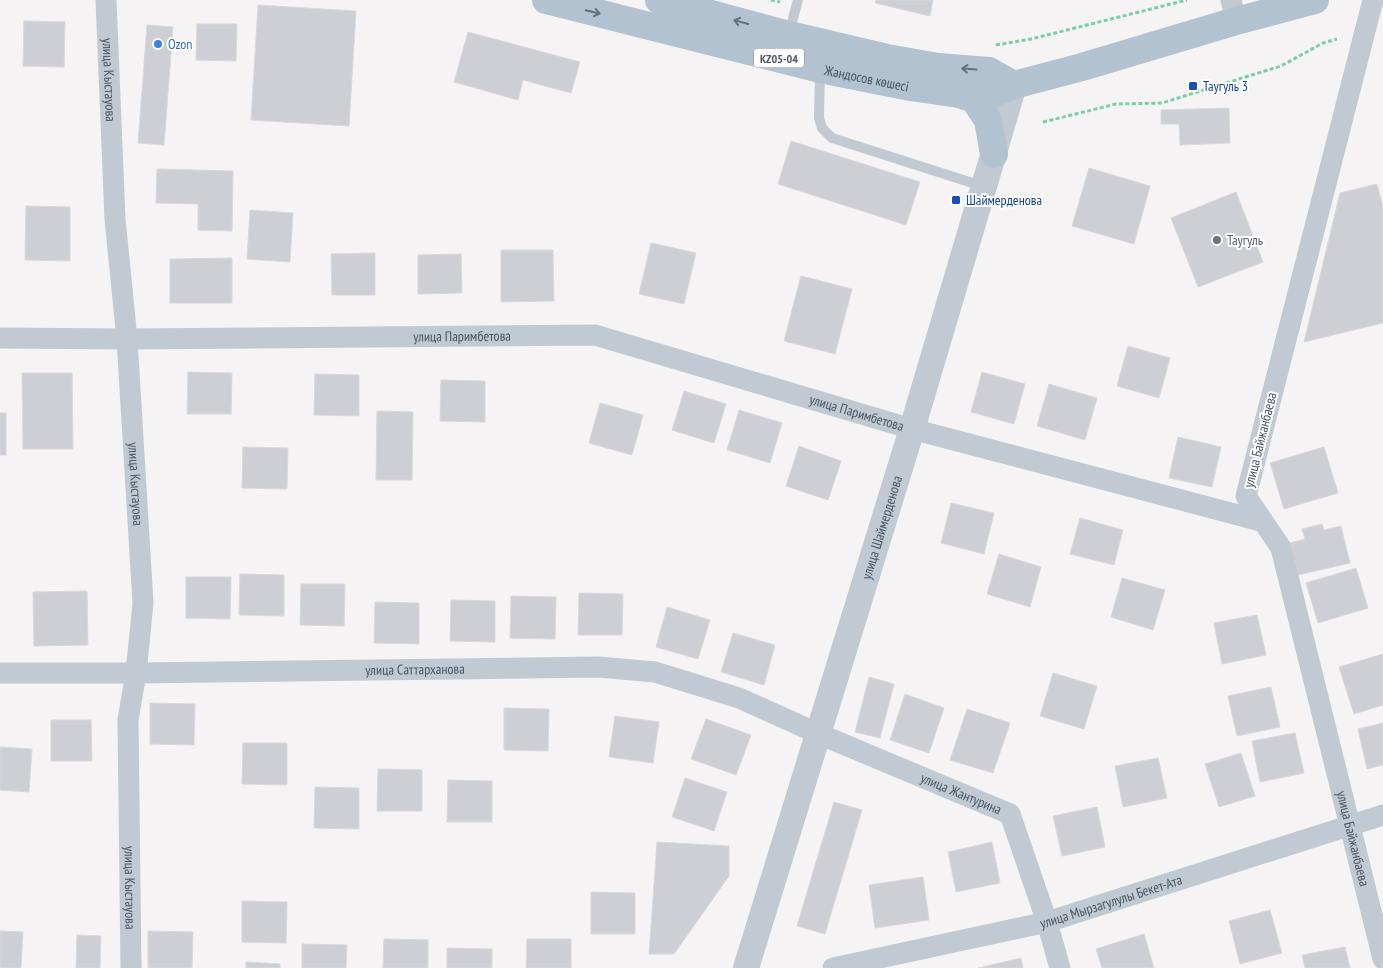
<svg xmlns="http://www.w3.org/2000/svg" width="1383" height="968" viewBox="0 0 1383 968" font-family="'PT Sans Narrow',sans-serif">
<rect width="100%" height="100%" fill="#f5f3f3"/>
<g fill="#cdcfd5" stroke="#d7d9de">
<polygon points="876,0 933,0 930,16 875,3"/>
<polygon points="258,5 356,11 349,126 251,120"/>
<polygon points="24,21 65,22 64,67 23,66"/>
<polygon points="197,24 237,24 236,61 196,60"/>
<polygon points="147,25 173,27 164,145 138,143"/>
<polygon points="468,32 580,62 571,93 523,80 518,100 454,82"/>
<polygon points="1229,108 1230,143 1180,145 1179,124 1161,124 1161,110"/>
<polygon points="791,141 920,182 906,225 778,184"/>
<polygon points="1089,168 1150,186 1134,244 1072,226"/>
<polygon points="157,169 233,171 232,231 198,230 198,204 156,203"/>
<polygon points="1377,184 1383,207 1383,323 1304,342 1340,193"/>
<polygon points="1236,192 1263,262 1198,287 1171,218"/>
<polygon points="26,206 70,207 70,261 25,260"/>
<polygon points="250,210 293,213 290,262 247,259"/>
<polygon points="651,243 696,253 684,304 639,294"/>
<polygon points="501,250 553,250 554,301 501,302"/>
<polygon points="375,253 375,295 332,295 331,254"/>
<polygon points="461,254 462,293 418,294 418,255"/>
<polygon points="232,258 232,303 170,303 170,259"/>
<polygon points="801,276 852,289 835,354 784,341"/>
<polygon points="1128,346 1170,358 1159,398 1117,386"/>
<polygon points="188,372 232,373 231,414 187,414"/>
<polygon points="982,372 1025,384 1014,424 971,412"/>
<polygon points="22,373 72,373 73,449 23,449"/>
<polygon points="315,374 359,375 359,416 314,415"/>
<polygon points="441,380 485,381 485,422 440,421"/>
<polygon points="1049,384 1097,398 1085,440 1037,426"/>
<polygon points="684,391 726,404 714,443 672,430"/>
<polygon points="600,403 643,415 632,455 589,443"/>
<polygon points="739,410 782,423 770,463 727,450"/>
<polygon points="377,411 413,412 412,480 376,480"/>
<rect x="0" y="413" width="6" height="42"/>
<polygon points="1178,437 1221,447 1212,487 1169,478"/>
<polygon points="799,446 841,461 828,500 786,486"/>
<polygon points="243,447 288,448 287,489 242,488"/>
<polygon points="1324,447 1338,493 1284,509 1270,463"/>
<polygon points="951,503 994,513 984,554 941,543"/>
<polygon points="1080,518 1123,530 1114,565 1070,554"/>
<polygon points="1322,524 1324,530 1341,526 1350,563 1298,575 1290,543 1305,539 1302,529"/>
<polygon points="999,554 1041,567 1030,607 987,594"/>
<polygon points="1356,568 1368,608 1318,623 1306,583"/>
<polygon points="240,574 284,575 284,616 239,615"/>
<polygon points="186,577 231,577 230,619 186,618"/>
<polygon points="1122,578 1165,590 1153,630 1111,617"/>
<polygon points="301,584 345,584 344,626 300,625"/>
<polygon points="87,591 88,645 34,646 33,592"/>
<polygon points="579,593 623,594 622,635 578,635"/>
<polygon points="511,596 556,597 555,639 510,638"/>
<polygon points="451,600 495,601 495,642 450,641"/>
<polygon points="375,602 419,603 419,644 374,643"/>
<polygon points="667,607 710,620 698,659 656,647"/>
<polygon points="1257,615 1266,655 1222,664 1214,623"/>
<polygon points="733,633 775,645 764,685 721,672"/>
<polygon points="1383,654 1383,705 1354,714 1339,667"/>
<polygon points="1053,673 1097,686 1084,729 1040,716"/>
<polygon points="869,677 894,684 880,738 855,732"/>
<polygon points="1271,687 1280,727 1237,736 1228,696"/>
<polygon points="905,694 944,708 929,753 890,740"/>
<polygon points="150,703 195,704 194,745 150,744"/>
<polygon points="504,708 549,709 548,751 504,750"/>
<polygon points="967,709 1010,723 993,773 950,760"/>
<polygon points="615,716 659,722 653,763 609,757"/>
<polygon points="706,719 751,735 736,775 691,759"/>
<polygon points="51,720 91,720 92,761 51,761"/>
<polygon points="1383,723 1383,765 1367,769 1358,729"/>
<polygon points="1295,733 1304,773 1260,782 1252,741"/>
<polygon points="243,743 287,743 287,785 242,784"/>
<polygon points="0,747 32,749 29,792 0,790"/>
<polygon points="1241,753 1255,796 1219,807 1205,764"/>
<polygon points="1158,758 1167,798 1123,807 1115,766"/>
<polygon points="378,769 422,770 422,811 377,811"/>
<polygon points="685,778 727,792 714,831 672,817"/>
<polygon points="448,780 492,781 492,822 447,822"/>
<polygon points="315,787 359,788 359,829 314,828"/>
<polygon points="834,802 862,810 825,934 797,926"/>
<polygon points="1097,807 1105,847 1062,856 1053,816"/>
<polygon points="657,842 729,846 729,876 674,954 649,954"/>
<polygon points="992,842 1000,883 956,892 948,852"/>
<polygon points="923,877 929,920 875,928 869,885"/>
<polygon points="591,892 635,893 635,934 591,934"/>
<polygon points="242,901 287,902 286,943 242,942"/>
<polygon points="1270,910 1282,953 1240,964 1229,921"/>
<polygon points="0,931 23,932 21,968 0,968"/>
<polygon points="148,931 193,932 192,968 148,968"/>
<polygon points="1144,934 1154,968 1102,968 1096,949"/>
<polygon points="77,935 101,936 100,968 76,968"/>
<polygon points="384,939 428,940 428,968 383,968"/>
<polygon points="527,939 571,939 571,968 526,968"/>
<polygon points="302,944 347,945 346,968 302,968"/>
<polygon points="1345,947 1350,968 1305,968 1302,955"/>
<polygon points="447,948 492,949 492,968 447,968"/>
<polygon points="1021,958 1023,968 978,968"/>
<polygon points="246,962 280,964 280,968 246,968"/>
</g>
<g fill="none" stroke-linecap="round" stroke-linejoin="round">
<g stroke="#7ad0a6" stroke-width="3" stroke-dasharray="4 2.5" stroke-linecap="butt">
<polyline points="771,0 780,2"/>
<polyline points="996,45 1031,39 1187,0"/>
<polyline points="1043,122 1116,104 1162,103 1281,66 1323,43 1337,39"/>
</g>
<g stroke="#c1cad2" stroke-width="10">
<polyline points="789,33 798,0"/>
<polyline points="820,70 819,118 822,128 832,138 982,186"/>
</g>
<g stroke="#c1cad2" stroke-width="21">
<path id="s1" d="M 106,0 L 115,219 L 127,339 L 143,603 L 136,673 L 128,720 L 131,968"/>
<polyline points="1231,0 1236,21"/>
<path id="s2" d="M 1373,0 L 1246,496 L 1281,548 L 1383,959"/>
<path id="s3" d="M 0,338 L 127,339 L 595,335 L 912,429 L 1261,521"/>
<path id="s4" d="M 0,673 L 136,673 L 598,667 L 655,672 L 739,698 L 819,734 L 1010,814 L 1047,922 L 1060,968"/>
<path id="s5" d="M 833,968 L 1047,922 L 1383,815"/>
</g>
<path stroke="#c1cad2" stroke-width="26" id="s6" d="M 746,968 L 912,429 L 1014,85"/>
<g stroke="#b3c2d1" stroke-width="28">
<path id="s7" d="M 546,0 L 820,69 L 910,87 L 959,94 L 991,94 L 1014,85 L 1082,67 L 1236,21 L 1315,0"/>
<polyline points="659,0 789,35 887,58 938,67 989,71 1014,85"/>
<polyline points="959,94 974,99 988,120 994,154"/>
</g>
</g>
<defs><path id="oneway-shaft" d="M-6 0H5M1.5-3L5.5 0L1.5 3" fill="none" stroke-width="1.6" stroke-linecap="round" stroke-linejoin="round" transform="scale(1.25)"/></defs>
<g stroke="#64717d">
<use href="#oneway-shaft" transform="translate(593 12) rotate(14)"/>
<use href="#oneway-shaft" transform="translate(741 22) rotate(-165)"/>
<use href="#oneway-shaft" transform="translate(969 69) rotate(-176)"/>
</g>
<circle fill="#3f7fe0" stroke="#fff" stroke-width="2" cx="158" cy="44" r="5"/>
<g fill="#1a4fb4" stroke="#fff" stroke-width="2">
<rect x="1188" y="81" width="10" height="10" rx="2.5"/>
<rect x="951" y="195" width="10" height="10" rx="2.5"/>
</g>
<circle fill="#6b7280" stroke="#fff" stroke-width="2" cx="1217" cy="240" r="5"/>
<g text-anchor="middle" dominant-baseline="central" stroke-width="4" stroke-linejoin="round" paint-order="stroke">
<rect fill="#fff" stroke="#808990" stroke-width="1" x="754" y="48.5" width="50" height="19" rx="4"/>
<g font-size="12" font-weight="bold" fill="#4a5661">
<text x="779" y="58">KZ05-04</text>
</g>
<g font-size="14" fill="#366cbe" stroke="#fff" text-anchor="start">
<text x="168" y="44">Ozon</text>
</g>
<g font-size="14" fill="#4a5661" stroke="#fff">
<text stroke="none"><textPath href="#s7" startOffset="330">Жандосов көшесі</textPath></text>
<text stroke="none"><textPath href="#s1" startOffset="80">улица Кыстауова</textPath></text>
<text stroke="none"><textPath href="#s3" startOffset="462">улица Паримбетова</textPath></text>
<text stroke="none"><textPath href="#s3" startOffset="868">улица Паримбетова</textPath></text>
<text transform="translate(1260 440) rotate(-76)">улица Байжанбаева</text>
<text stroke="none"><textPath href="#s1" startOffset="485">улица Кыстауова</textPath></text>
<text stroke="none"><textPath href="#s6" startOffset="461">улица Шаймерденова</textPath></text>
<text stroke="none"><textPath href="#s4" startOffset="415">улица Саттарханова</textPath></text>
<text stroke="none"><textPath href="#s4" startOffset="985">улица Жантурина</textPath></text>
<text stroke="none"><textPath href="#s2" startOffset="874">улица Байжанбаева</textPath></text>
<text stroke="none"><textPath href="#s1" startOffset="890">улица Кыстауова</textPath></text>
<text stroke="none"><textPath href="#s5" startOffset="286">улица Мырзагулулы Бекет-Ата</textPath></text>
</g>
<g font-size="14" fill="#164399" stroke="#fff" text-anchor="start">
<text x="1203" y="86">Таугуль 3</text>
<text x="966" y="200">Шаймерденова</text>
</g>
<g font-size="14" fill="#5b616d" stroke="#fff" text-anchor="start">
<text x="1227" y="240">Таугуль</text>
</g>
</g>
</svg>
